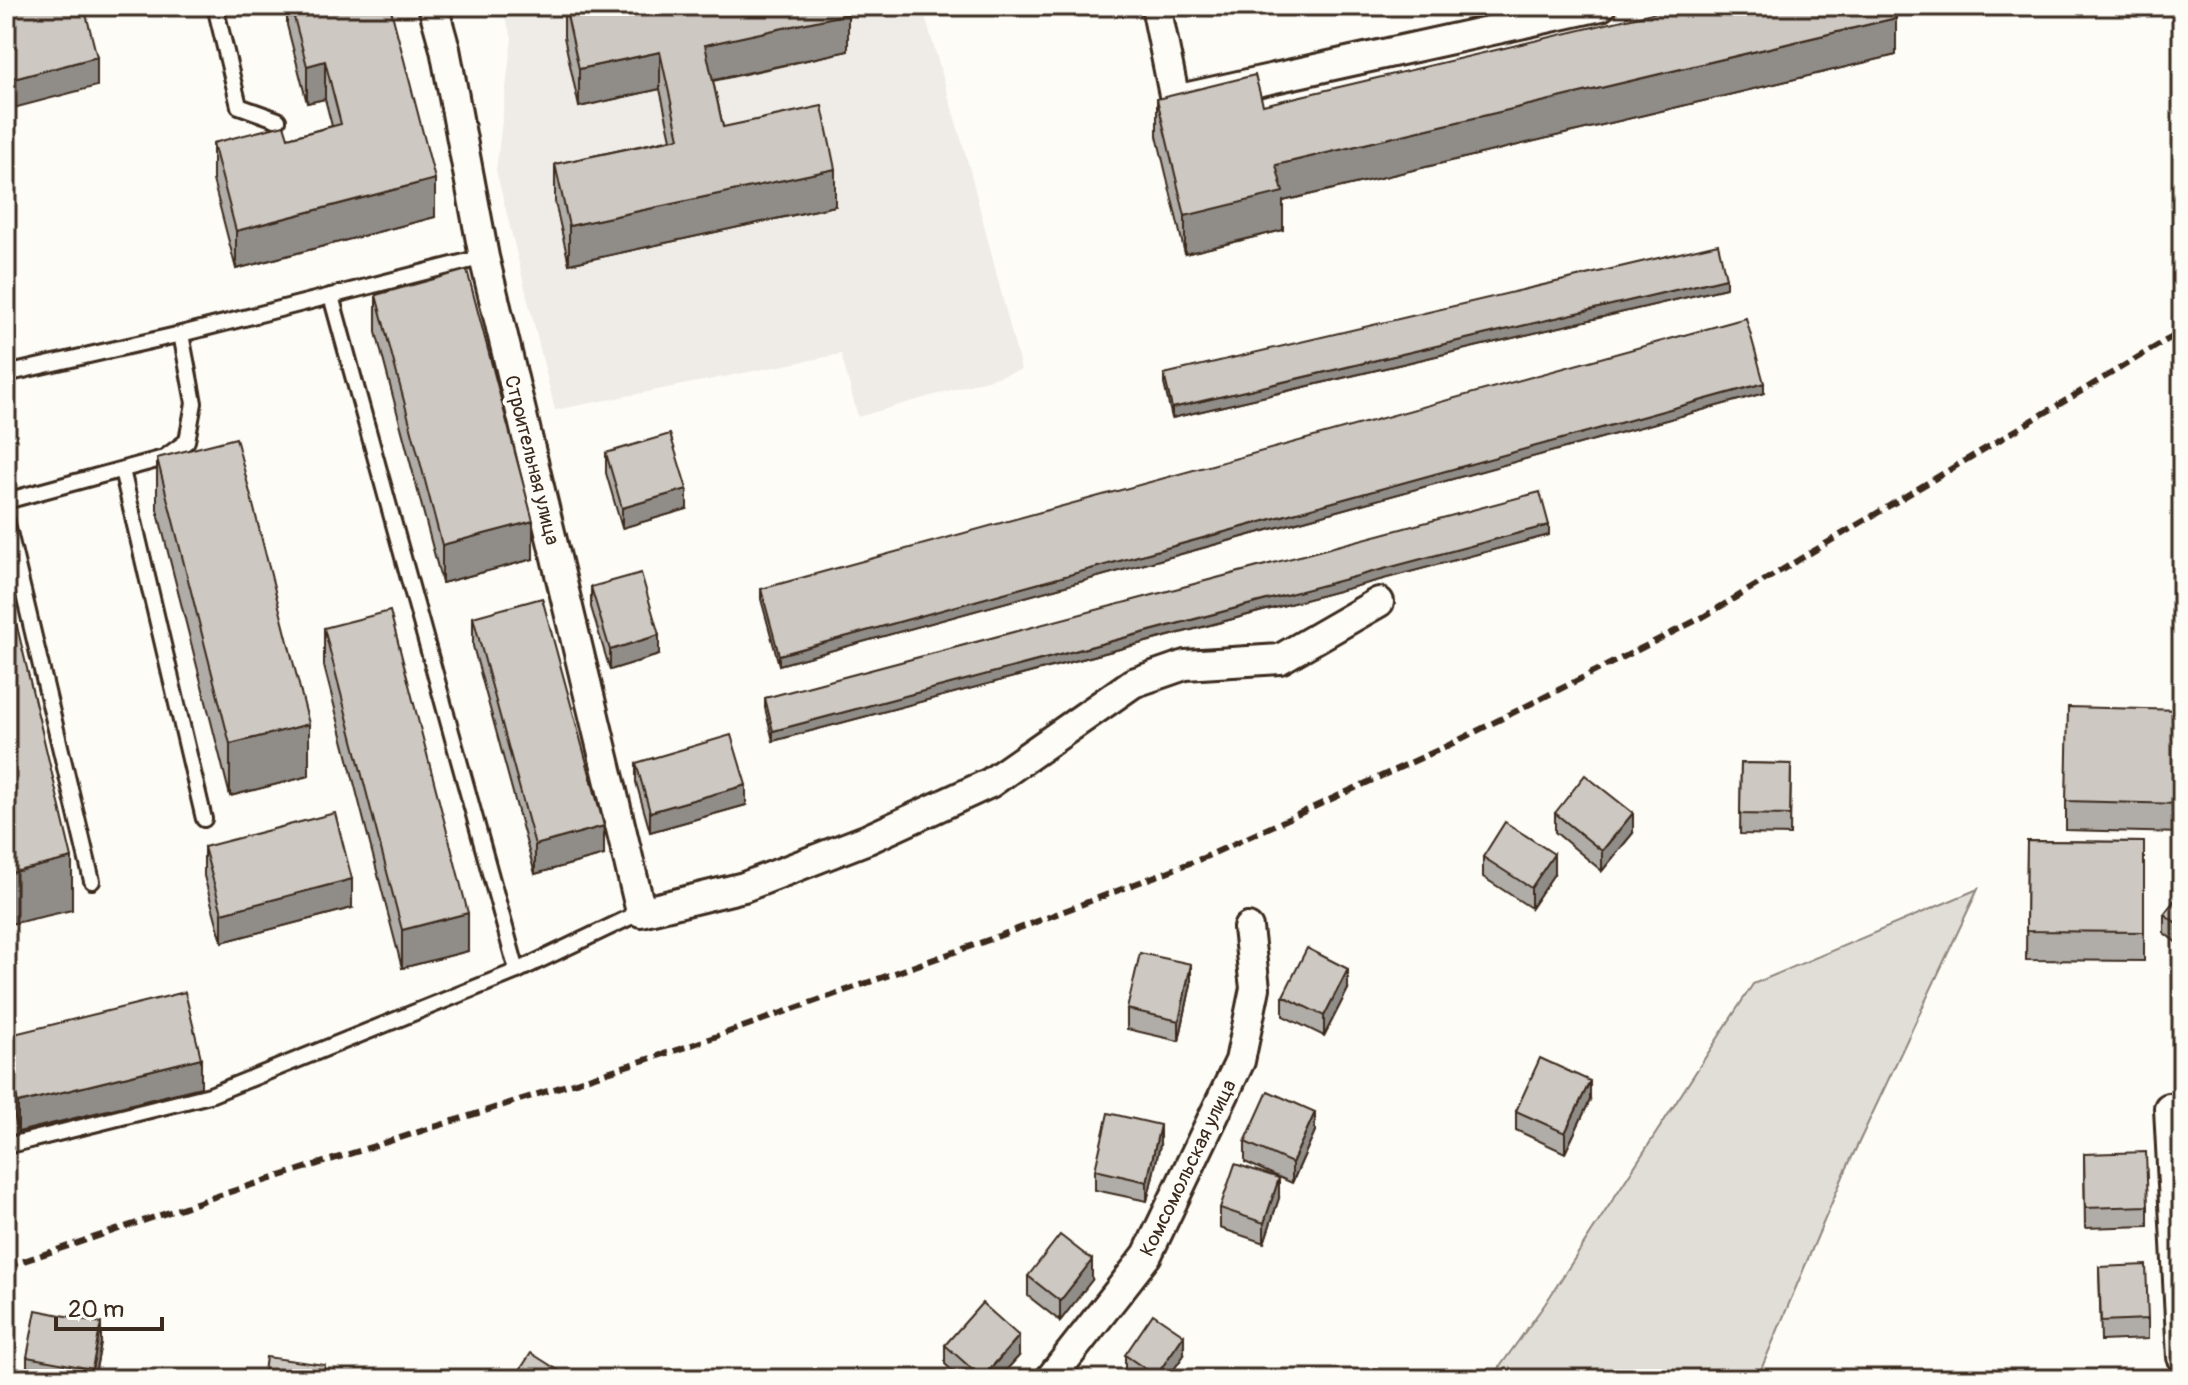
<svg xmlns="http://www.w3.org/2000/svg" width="2188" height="1385" viewBox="0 0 2188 1385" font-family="Pangolin,sans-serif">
<rect width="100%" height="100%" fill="#fdfcf7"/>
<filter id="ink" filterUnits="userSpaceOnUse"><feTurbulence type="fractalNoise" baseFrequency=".0125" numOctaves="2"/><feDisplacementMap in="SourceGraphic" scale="16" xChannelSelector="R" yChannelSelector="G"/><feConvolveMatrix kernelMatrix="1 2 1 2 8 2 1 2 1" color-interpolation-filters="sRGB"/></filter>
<g filter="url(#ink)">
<polygon fill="#efece7" points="501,6 922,6 969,166 1021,370 858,417 841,354 555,410 496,170 512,38"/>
<polygon fill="#e1ded7" stroke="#8e847a" stroke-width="2" points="1978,889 1844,1174 1757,1379 1491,1379 1545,1304 1753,984"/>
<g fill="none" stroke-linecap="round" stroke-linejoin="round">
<defs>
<g id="service">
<polyline points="215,6 239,106 278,120"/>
<polyline points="331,296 517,971"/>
<polyline points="6,374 181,334 484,257"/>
<polyline points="122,470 204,819"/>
<polyline points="6,501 164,458 187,441 194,403 181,334"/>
<polyline points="6,519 92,881"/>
<polyline points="6,1146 210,1095 517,971 641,912"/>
</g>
<g id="minor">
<polyline points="433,6 445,49 484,257 641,912 744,887 868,839 990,783 1133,683 1185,665 1280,659 1379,602"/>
<polyline points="1156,6 1175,100 1601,6"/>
<polyline points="2169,1108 2182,1357"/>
<polyline points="1050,1379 1147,1255 1240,1061 1255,988 1248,928"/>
</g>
</defs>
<use href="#service" stroke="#3b2a1e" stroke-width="20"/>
<use href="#minor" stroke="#3b2a1e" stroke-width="34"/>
<use href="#service" stroke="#fdfcf7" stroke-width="14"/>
<use href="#minor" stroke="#fdfcf7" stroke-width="28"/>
<polyline stroke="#3b2a1e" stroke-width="6" stroke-dasharray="12 6" stroke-linecap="butt" points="6,1267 217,1196 686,1047 991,939 1203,858 1449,745 1703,617 2182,331"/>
</g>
<g fill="#b0aca7" stroke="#3b2a1e" stroke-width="2">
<polygon points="287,6 390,6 435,217 236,269 213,180 213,143 288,138 332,126 325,99 307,103 287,25"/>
<polygon points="564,6 847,6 848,51 713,81 723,127 835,206 569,264 555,202 555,164 671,139 660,89 579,107 564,37"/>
<polygon points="1896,55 1283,201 1283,230 1185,254 1157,136 1157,99 1263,105"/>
<polygon points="1726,288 1172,418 1164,384 1164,374"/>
<polygon points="376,295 533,559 442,583 376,332"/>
<polygon points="1764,393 779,665 761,599 761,589"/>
<polygon points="606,453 687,509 622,528 606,473"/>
<polygon points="157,458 309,776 230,796 157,509"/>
<polygon points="1549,535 773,741 765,708 765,698"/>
<polygon points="591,587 659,655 610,670 591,607"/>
<polygon points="473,617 604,855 535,874 473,646"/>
<polygon points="324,628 468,951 402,968 324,666"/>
<polygon points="2182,710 2182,833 2066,830 2066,801"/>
<polygon points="636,763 746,805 650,832 636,782"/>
<polygon points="1741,763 1791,764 1790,835 1740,834"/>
<polygon points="1555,813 1633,833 1602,871 1555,832"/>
<polygon points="2027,841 2144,842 2144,961 2026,960"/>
<polygon points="204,847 352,908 222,942 204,876"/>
<polygon points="1483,857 1554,874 1531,908 1483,877"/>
<polygon points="2182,891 2182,947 2164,933 2164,914"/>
<polygon points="1191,984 1179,1041 1127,1029 1127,1009"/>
<polygon points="1348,989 1324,1036 1283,1016 1283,996"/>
<polygon points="6,1036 201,1087 18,1132 11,1101"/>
<polygon points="1590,1100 1565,1153 1516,1130 1516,1111"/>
<polygon points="1315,1131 1292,1183 1245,1162 1245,1142"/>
<polygon points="1160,1145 1147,1201 1095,1190 1095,1170"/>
<polygon points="2084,1154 2148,1206 2148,1226 2085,1228"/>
<polygon points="1279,1198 1264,1243 1220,1228 1220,1208"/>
<polygon points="2099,1267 2148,1319 2148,1339 2101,1341"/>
<polygon points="1028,1276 1092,1280 1060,1321 1028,1296"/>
<polygon points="101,1343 94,1379 40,1379 27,1376 27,1357"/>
<polygon points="945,1345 1019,1356 998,1379 961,1379 945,1364"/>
<polygon points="1125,1355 1184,1355 1167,1379 1131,1379 1125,1375"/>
</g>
<g fill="#908c88" stroke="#3b2a1e" stroke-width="2">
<polygon points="848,14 848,51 705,82 705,45"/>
<polygon points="1896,18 1896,55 1283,201 1283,230 1185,254 1185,216 1276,165"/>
<polygon points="660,52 660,89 579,107 579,69"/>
<polygon points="97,57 97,86 6,110 6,81"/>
<polygon points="325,61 325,99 307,103 307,66"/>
<polygon points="835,169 835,206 569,264 569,226"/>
<polygon points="435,179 435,217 236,269 236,231"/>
<polygon points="1726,278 1726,288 1172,418 1172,408"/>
<polygon points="1764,383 1764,393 779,665 779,655"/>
<polygon points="687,489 687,509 622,528 622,508"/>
<polygon points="533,521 533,559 442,583 442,545"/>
<polygon points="1549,525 1549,535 773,741 773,731"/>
<polygon points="659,635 659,655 610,670 610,650"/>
<polygon points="309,724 309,776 230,796 230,744"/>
<polygon points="746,785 746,805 650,832 650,812"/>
<polygon points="1633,813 1633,833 1602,871 1602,851"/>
<polygon points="604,826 604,855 535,874 535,845"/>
<polygon points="1554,854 1554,874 1531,908 1531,888"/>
<polygon points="72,858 72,910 6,925 6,874"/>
<polygon points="352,879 352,908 222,942 222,913"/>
<polygon points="468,913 468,951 402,968 402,930"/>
<polygon points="1191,964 1191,984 1179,1041 1179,1021"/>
<polygon points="1348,969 1348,989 1324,1036 1324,1016"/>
<polygon points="201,1058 201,1087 18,1132 18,1103"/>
<polygon points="11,1072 11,1101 6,1102 6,1073"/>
<polygon points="1590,1081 1590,1100 1565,1153 1565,1133"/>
<polygon points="1315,1112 1315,1131 1292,1183 1292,1163"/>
<polygon points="1160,1125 1160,1145 1147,1201 1147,1182"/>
<polygon points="1279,1178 1279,1198 1264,1243 1264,1223"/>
<polygon points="1092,1260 1092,1280 1060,1321 1060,1301"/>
<polygon points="101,1323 101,1343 94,1379 92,1379 92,1369"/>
<polygon points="1184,1335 1184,1355 1167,1379 1156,1379 1156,1376"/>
<polygon points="1019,1336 1019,1356 998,1379 982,1379"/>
</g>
<g fill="#cdc8c2" stroke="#3b2a1e" stroke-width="2">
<polygon points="13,6 84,6 97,57 6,81 6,8"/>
<polygon points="291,6 390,6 435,179 236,231 213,143 284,125 288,138 341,124 325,61 307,66"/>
<polygon points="565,6 847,6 848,14 705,45 723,127 822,106 835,169 569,226 555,164 679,138 660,52 579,69"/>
<polygon points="1682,6 1894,6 1896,18 1276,165 1283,192 1185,216 1157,99 1255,75 1263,105"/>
<polygon points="1718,244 1726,278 1172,408 1164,374"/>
<polygon points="467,270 533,521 442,545 376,295"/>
<polygon points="1746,318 1764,383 779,655 761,589"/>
<polygon points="670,434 687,489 622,508 606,453"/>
<polygon points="236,438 309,724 230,744 157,458"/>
<polygon points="1540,492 1549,525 773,731 765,698"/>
<polygon points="641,573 659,635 610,650 591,587"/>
<polygon points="6,580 72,858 6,874"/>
<polygon points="542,598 604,826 535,845 473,617"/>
<polygon points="390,611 468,913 402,930 324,628"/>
<polygon points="2068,707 2182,710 2182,804 2066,801"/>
<polygon points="731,735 746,785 650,812 636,763"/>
<polygon points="1741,763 1791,764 1790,815 1740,814"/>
<polygon points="1585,775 1633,813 1602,851 1555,813"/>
<polygon points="335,813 352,879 222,913 204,847"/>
<polygon points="1505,822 1554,854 1531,888 1483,857"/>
<polygon points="2027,841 2144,842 2144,932 2026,931"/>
<polygon points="2182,891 2182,927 2164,914"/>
<polygon points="1307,948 1348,969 1324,1016 1283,996"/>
<polygon points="1140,953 1191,964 1179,1021 1127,1009"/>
<polygon points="185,992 201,1058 18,1103 11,1072 6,1073 6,1036"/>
<polygon points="1540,1058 1590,1081 1565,1133 1516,1111"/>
<polygon points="1268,1091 1315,1112 1292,1163 1245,1142"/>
<polygon points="1108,1113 1160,1125 1147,1182 1095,1170"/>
<polygon points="2146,1152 2148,1206 2085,1208 2084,1154"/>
<polygon points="1235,1164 1279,1178 1264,1223 1220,1208"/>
<polygon points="1060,1235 1092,1260 1060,1301 1028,1276"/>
<polygon points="2146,1265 2148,1319 2101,1321 2099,1267"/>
<polygon points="982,1303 1019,1336 982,1378 945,1345"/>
<polygon points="36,1310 101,1323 92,1369 27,1357"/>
<polygon points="1153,1314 1184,1335 1156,1376 1125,1355"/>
<polygon points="531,1353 572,1379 514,1379"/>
<polygon points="266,1357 325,1365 324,1379 263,1379"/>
</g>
</g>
<g text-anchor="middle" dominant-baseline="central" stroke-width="8" stroke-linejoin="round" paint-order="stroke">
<g font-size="20" fill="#3b2a1e" stroke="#fdfcf7">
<text transform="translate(532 460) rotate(76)">Строительная улица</text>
<text transform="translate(1188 1168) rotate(-64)">Комсомольская улица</text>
</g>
</g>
<rect width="2188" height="1385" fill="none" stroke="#fdfcf7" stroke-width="32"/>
<rect x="16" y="16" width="2156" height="1353" fill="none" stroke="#3b2a1e" stroke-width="3" filter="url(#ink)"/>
<path d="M56 1317v12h106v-12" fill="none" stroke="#3b2a1e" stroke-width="4"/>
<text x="68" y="1317" font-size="24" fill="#3b2a1e" stroke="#fdfcf7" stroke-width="6" paint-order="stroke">20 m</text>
</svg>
